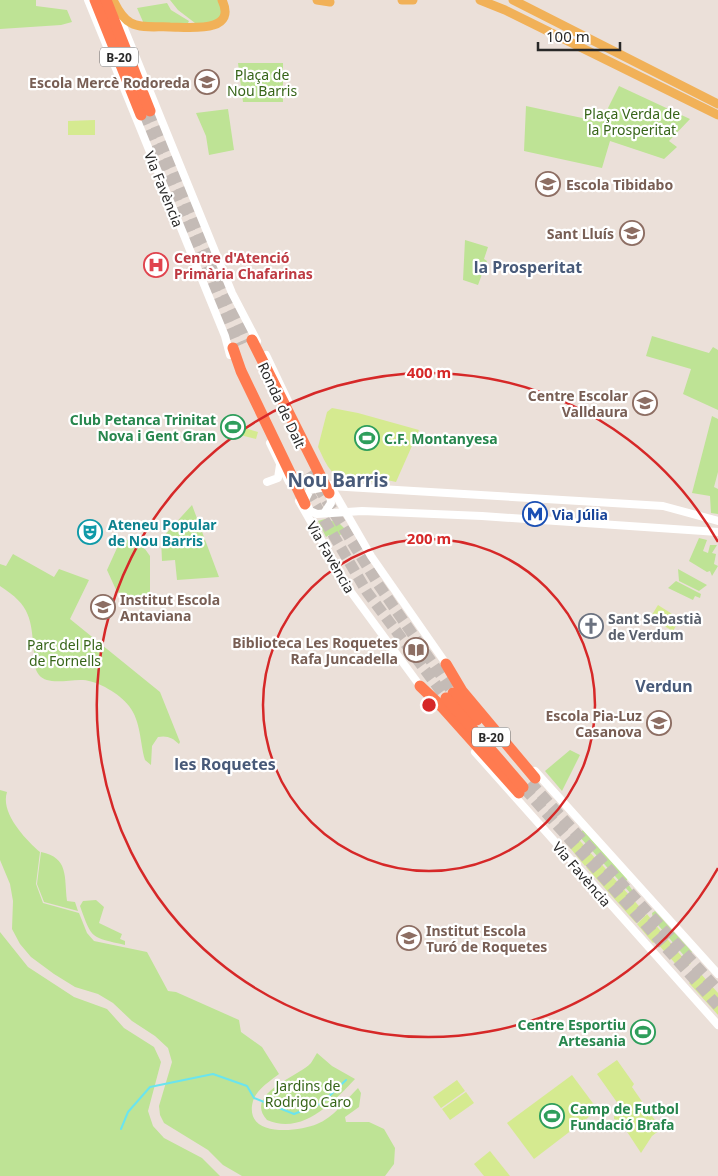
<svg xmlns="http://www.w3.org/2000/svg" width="718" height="1176" viewBox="0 0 718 1176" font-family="'Noto Sans',sans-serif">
<rect width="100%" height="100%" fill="#ebe0d9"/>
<g fill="#bee395">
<polygon points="0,0 36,0 36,6 67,10 72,22 61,25 0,29"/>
<polygon points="170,0 219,0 221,3 221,16 216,21 194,25 195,23 178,10"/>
<polygon points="167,3 171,10 189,21 187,25 144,24 137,8"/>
<polygon points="238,63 283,63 283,102 243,102"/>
<polygon points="619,86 690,119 669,141 677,147 664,159 610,141 602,168 524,151 526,106 601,122"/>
<polygon points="228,109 234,150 209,155 206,136 196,113"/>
<polygon points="465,240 488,247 484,259 487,261 478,285 463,280"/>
<polygon points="652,336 709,353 713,347 718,350 718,410 683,394 691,369 646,356"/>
<polygon points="712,416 718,419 718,472 714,487 718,489 718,514 711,513 710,496 692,493"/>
<polygon points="192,505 219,577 177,580 175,560 162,561 161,539"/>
<polygon points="325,519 339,523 347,531 331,540 329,535 326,537 318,521"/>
<polygon points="122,537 145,549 150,556 150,602 117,592 107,570"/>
<polygon points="699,538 707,540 703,551 708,553 710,545 717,545 712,553 716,554 714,564 718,566 712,576 710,571 707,572 689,561"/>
<path d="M 13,554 L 54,577 L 59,569 L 89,580 L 70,619 L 160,692 L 180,742 L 179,744 C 173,738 167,735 158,737 L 152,746 L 151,765 L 145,760 C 140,743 141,721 129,706 C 120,694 98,681 83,680 C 70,679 48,686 39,675 C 34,669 34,660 34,653 C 31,618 31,606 0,586 L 0,564 L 6,566 Z"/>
<polygon points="678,569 707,585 699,591 679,581"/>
<polygon points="676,581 701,594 700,598 695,596 693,600 668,588"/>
<polygon points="570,750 580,755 562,791 545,771"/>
<path d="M 0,790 L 7,792 C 0,813 26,840 40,852 L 36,884 L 43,903 L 79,913 L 87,933 L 94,941 L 147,952 L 168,991 L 176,992 L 239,1020 L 241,1032 L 262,1047 L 279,1074 C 270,1081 256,1090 253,1101 C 243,1138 298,1132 317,1124 C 333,1118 346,1100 358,1088 L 361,1093 L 359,1107 L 345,1117 L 346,1122 L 369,1122 L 384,1129 L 395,1148 L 394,1164 L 385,1176 L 242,1176 L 223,1165 L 208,1150 L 164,1123 L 160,1115 L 159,1106 L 172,1062 L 168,1048 L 155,1036 L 132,1021 L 113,1003 L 98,994 L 75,987 L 54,974 L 31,957 L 20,944 L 12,929 L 13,901 L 10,884 L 0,860 Z"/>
<polygon points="583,830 628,879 626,881 635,894 633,896 578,835"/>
<path d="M 41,852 C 69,858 64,876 67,901 L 75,902 L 78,911 L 44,902 L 37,884 Z"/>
<path d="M 96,900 L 104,907 L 99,923 L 122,934 L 120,939 L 125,941 L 125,945 C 91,937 92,940 80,906 L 83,901 Z"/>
<polygon points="655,911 692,952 686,958 653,919 652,913"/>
<polygon points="0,932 28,967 74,997 107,1009 124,1028 154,1047 161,1062 148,1111 153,1126 164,1138 202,1158 220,1176 0,1176"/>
<path d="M 317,1053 L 332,1066 L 355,1079 C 334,1101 303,1136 267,1120 C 243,1094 298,1077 311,1063 C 313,1060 315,1056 317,1053 Z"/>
</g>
<g fill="#d5ea90">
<polygon points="95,120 95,135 68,135 68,121"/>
<path d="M 332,408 L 358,413 L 419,430 L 396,482 L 387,480 L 386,483 L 377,481 L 376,483 L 356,478 L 356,480 C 331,478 328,468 318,447 L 327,412 Z"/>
<polygon points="226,422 258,432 256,439 224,431"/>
<polygon points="658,605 680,619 673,631 650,618"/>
<polygon points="575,835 595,858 585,866 566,843"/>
<polygon points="596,858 646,914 636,923 586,867"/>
<polygon points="647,914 663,934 653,943 637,924"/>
<polygon points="664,935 684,959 686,958 691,963 682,971 656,942"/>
<polygon points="701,974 718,993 718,1015 689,983"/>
<polygon points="617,1060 634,1084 632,1087 661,1129 652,1136 641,1153 620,1121 614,1119 614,1112 621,1108 597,1074"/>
<polygon points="572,1075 598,1110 534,1159 507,1123"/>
<polygon points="457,1080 465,1091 441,1108 433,1097"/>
<polygon points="466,1092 474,1103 450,1120 442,1109"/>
<polygon points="490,1151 510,1176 484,1176 474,1164"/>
</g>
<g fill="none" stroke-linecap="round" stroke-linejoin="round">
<polyline stroke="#6ae4ef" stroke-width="2" points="121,1129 128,1112 150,1087 213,1074 247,1086 254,1098 294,1114 322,1103 346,1080"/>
<g stroke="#c4bbb6" stroke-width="11" stroke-dasharray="11 5.5" stroke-linecap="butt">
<polyline points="150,111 198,231 247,342"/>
<polyline points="141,115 238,346"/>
<polyline points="309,472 378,584 453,693"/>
<polyline points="299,477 367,592 446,698"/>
<polyline points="530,782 718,990"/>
<polyline points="524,788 718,1006"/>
</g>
<g stroke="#fff" stroke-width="8">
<polyline points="88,0 225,336 230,355"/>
<polyline points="117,11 232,293 257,341"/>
<polyline points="266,355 288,401"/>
<polyline points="270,443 289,482"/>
<polyline points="267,482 278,478 280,465"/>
<polyline points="330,485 371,556 449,668"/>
<polyline points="299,501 351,592 423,690"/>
<polyline points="325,512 331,503 330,495 326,490"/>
<polyline points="718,521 663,506 330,486 310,490 305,500 310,511 317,514 362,511 482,516 718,532"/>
<polyline points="475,752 718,1025"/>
<polyline points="535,771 718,974"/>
</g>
<g stroke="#f1b158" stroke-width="9">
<polyline points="317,0 330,2"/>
<polyline points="402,0 413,0"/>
<polyline points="480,0 505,10 718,115"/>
<polyline points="513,0 718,104"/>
<path d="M 114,2 C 118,10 123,19 131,23 C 142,29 159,26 170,27 C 188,27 238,34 222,0"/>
</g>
<g stroke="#ff7b50" stroke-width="11">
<polyline points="95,0 141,115"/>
<polyline points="106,0 150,111"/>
<polyline points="252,340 329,493"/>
<polyline points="233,348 241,371 305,504"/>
<polyline points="446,664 462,691 535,778"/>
<polyline points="420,686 443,708 519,793"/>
<polyline points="453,693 477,720"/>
<polyline points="446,698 523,787"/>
</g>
</g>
<g fill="none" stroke="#d62828" stroke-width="2.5">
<circle cx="429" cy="705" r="166"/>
<path d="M718 868A332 332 0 1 1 718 542"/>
</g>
<defs>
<symbol id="school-ring" viewBox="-11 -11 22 22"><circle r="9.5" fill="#fff" stroke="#8d6e63" stroke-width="1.5"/><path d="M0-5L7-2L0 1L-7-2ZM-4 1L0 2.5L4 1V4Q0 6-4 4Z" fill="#8d6e63"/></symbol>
<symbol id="hospital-ring" viewBox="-11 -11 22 22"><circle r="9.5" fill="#fff" stroke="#e0444e" stroke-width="1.5"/><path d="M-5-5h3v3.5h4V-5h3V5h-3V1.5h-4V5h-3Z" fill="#e0444e"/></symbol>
<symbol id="stadium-ring" viewBox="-11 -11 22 22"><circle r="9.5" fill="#fff" stroke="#2e9e5b" stroke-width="1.5"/><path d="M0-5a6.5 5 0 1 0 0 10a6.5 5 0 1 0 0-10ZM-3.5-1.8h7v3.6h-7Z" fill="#2e9e5b"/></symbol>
<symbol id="metro-ring" viewBox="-11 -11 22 22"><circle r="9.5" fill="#fff" stroke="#1a4fb4" stroke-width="1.5"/><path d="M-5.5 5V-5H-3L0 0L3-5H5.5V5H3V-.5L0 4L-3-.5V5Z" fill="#1a4fb4"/></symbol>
<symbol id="theatre-ring" viewBox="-11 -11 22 22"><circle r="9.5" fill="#fff" stroke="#0f9aa8" stroke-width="1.5"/><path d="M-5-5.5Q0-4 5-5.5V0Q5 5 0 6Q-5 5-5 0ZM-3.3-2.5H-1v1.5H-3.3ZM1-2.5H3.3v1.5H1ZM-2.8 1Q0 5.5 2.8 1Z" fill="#0f9aa8"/></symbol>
<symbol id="church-ring" viewBox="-11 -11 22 22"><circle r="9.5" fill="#fff" stroke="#6b7280" stroke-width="1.5"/><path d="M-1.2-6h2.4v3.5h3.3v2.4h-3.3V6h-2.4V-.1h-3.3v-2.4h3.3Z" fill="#6b7280"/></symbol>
<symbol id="library-ring" viewBox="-11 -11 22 22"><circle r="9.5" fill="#fff" stroke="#8d6e63" stroke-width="1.5"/><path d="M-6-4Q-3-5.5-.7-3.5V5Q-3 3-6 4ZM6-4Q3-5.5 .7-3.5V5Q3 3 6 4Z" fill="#8d6e63"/></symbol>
</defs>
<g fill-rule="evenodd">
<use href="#school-ring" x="193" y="68" width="28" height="28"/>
<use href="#school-ring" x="534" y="170" width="28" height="28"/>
<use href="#school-ring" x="618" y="219" width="28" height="28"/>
<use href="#hospital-ring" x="142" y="251" width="28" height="28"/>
<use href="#school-ring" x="631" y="389" width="28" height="28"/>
<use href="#stadium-ring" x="219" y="413" width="28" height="28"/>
<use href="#stadium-ring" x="353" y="424" width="28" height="28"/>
<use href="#metro-ring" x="521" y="500" width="28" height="28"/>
<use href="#theatre-ring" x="76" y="518" width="28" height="28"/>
<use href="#school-ring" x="89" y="593" width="28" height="28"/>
<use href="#church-ring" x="577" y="612" width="28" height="28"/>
<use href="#library-ring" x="402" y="636" width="28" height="28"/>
<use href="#school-ring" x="645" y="709" width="28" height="28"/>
<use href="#school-ring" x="395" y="924" width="28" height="28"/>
<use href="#stadium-ring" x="629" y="1018" width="28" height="28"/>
<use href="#stadium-ring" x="538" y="1102" width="28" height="28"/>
</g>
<g text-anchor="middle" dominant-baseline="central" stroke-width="4.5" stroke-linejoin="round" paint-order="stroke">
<g fill="#fff" stroke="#686868" stroke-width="1">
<rect x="100" y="47.5" width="38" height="19" rx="4"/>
<rect x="472" y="727.5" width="38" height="19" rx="4"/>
</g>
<g font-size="12" font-weight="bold" fill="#282828">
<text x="119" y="57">B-20</text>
<text x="491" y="737">B-20</text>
</g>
<g font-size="14" fill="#376519" stroke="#fff">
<text x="262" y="74">Plaça de<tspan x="262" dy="16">Nou Barris</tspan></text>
<text x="632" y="113">Plaça Verda de<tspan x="632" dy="16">la Prosperitat</tspan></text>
<text x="65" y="644">Parc del Pla<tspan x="65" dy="16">de Fornells</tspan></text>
<text x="308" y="1085">Jardins de<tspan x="308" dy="16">Rodrigo Caro</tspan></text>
</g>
<g font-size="14" font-weight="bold" fill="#785e54" stroke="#fff" text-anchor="end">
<text x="190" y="82">Escola Mercè Rodoreda</text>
<text x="566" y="184" text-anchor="start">Escola Tibidabo</text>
<text x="614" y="233">Sant Lluís</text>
<text x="628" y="395">Centre Escolar<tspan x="628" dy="16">Valldaura</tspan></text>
<text x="120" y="599" text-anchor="start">Institut Escola<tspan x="120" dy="16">Antaviana</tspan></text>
<text x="398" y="642">Biblioteca Les Roquetes<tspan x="398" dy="16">Rafa Juncadella</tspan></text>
<text x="642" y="715">Escola Pia-Luz<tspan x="642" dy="16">Casanova</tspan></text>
<text x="426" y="930" text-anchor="start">Institut Escola<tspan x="426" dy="16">Turó de Roquetes</tspan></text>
</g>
<g font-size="14" fill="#282828" stroke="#fff">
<text transform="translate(164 189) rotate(68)">Via Favència</text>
<text transform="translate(282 405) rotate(65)">Ronda de Dalt</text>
<text transform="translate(331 557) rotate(60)">Via Favència</text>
<text transform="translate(582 874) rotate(49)">Via Favència</text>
</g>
<g font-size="14" font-weight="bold" fill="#be3a42" stroke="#fff" text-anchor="start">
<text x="174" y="257">Centre d'Atenció<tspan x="174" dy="16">Primària Chafarinas</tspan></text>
</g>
<g font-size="14" font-weight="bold" fill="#27864d" stroke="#fff" text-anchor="end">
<text x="216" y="419">Club Petanca Trinitat<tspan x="216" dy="16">Nova i Gent Gran</tspan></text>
<text x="384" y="438" text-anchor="start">C.F. Montanyesa</text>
<text x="626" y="1024">Centre Esportiu<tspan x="626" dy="16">Artesania</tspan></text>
<text x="570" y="1108" text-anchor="start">Camp de Futbol<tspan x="570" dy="16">Fundació Brafa</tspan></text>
</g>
<g font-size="14" font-weight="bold" fill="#164399" stroke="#fff" text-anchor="start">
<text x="552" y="514">Via Júlia</text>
</g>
<g font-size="14" font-weight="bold" fill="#0d838f" stroke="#fff" text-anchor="start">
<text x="108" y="524">Ateneu Popular<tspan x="108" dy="16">de Nou Barris</tspan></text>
</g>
<g font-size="14" font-weight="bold" fill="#5b616d" stroke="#fff" text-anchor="start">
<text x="608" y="618">Sant Sebastià<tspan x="608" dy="16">de Verdum</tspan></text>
</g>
<g font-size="16" font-weight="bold" fill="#485a79" stroke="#fff">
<text x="528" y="267">la Prosperitat</text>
<text x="664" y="686">Verdun</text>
<text x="225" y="764">les Roquetes</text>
</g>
<g font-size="19" font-weight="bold" fill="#485a79" stroke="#fff">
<text x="338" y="480">Nou Barris</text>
</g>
</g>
<circle cx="429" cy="705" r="8" fill="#d62828" stroke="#fff" stroke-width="2.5"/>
<g font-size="15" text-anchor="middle" font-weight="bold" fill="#d62828" stroke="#fff" stroke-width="4.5" stroke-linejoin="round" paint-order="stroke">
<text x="429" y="378">400 m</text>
<text x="429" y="544">200 m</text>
</g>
<path d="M538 42v8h82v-8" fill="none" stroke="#282828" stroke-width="2.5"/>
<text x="546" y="42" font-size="15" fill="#282828" stroke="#ffffff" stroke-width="4" paint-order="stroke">100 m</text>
</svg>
